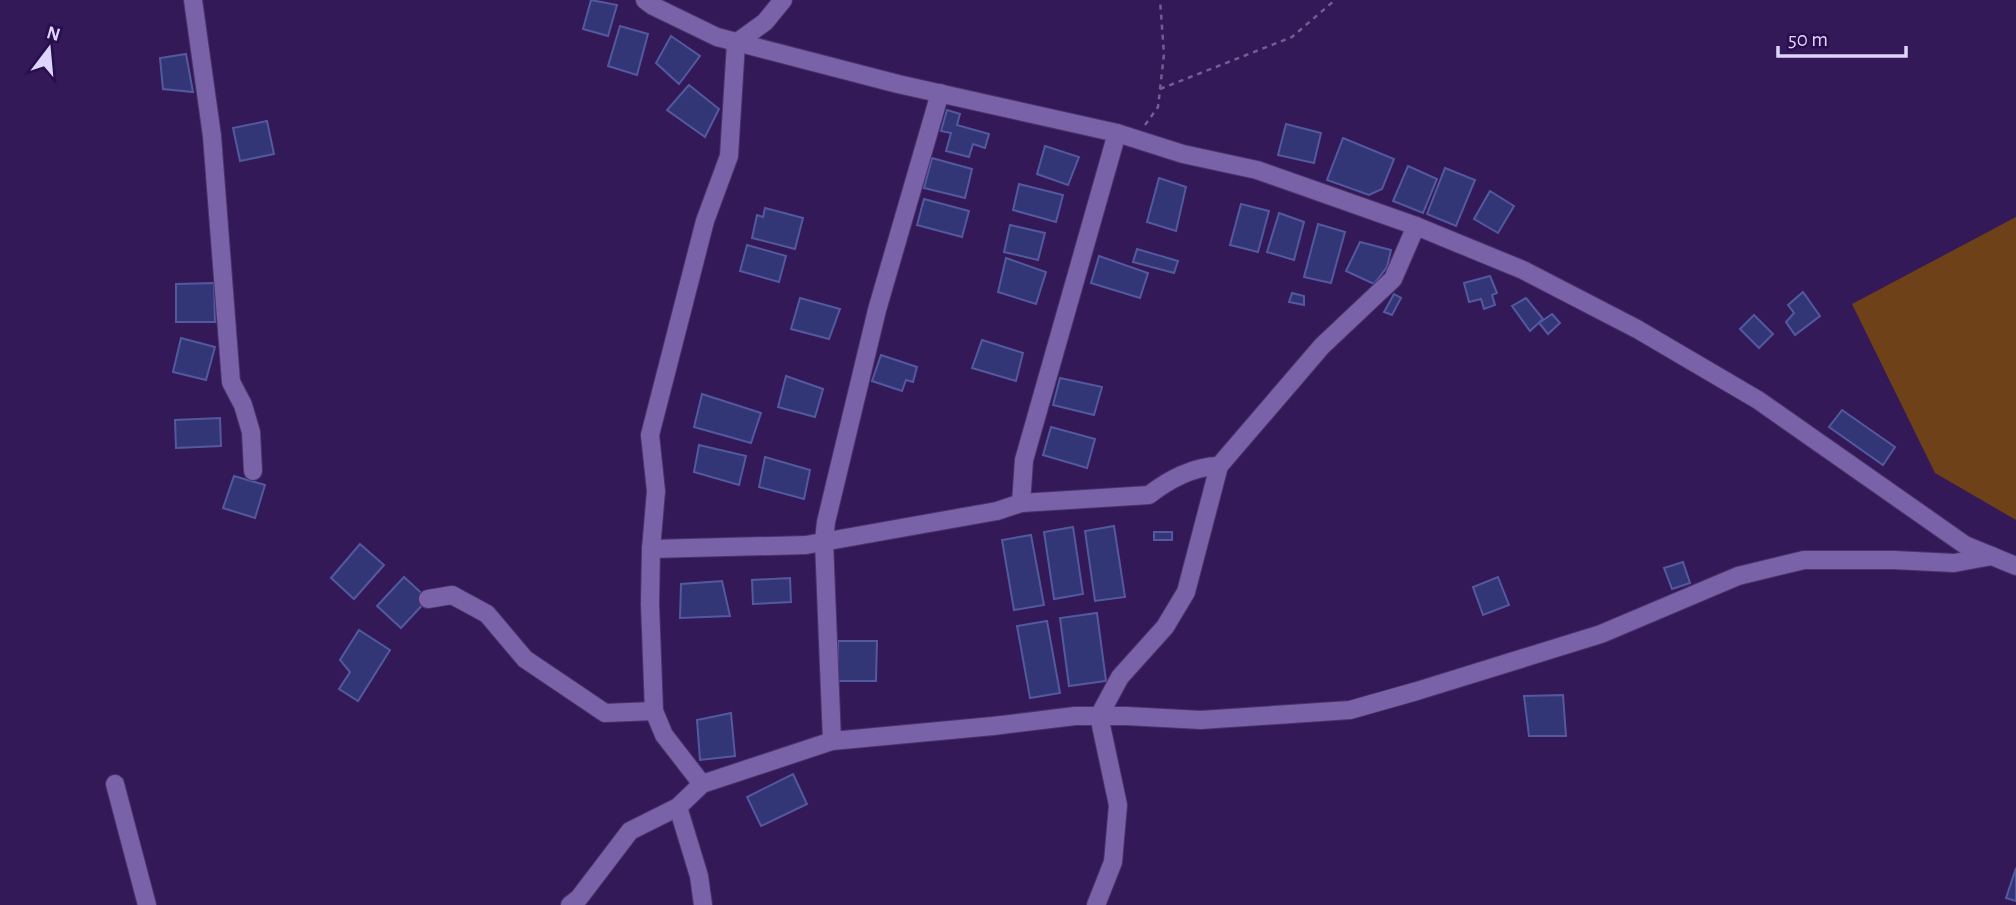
<svg xmlns="http://www.w3.org/2000/svg" width="2016" height="905" viewBox="0 0 2016 905" font-family="'Alegreya Sans',sans-serif">
<rect width="100%" height="100%" fill="#331958"/>
<polygon fill="#6f4119" points="2016,217 2016,520 1935,473 1852,304"/>
<g fill="#333676" stroke="#54599d" stroke-width="2">
<polygon points="591,0 617,5 608,36 583,29"/>
<polygon points="620,26 648,34 637,75 608,66"/>
<polygon points="671,36 700,56 679,84 656,63"/>
<polygon points="186,54 193,92 163,89 160,58"/>
<polygon points="689,85 719,109 705,137 667,110"/>
<polygon points="947,110 960,114 957,125 989,134 985,148 973,144 969,157 946,151 951,133 941,131"/>
<polygon points="267,121 274,154 240,161 233,128"/>
<polygon points="1286,124 1321,133 1314,163 1278,155"/>
<polygon points="1343,138 1394,159 1382,189 1369,195 1327,180"/>
<polygon points="1045,146 1079,157 1068,185 1037,174"/>
<polygon points="932,158 972,169 965,198 924,188"/>
<polygon points="1408,166 1437,179 1423,213 1393,201"/>
<polygon points="1445,168 1475,180 1456,226 1427,214"/>
<polygon points="1159,178 1186,187 1176,231 1147,222"/>
<polygon points="1019,184 1063,195 1056,222 1013,210"/>
<polygon points="1490,191 1514,206 1498,233 1474,219"/>
<polygon points="924,199 969,211 962,237 917,225"/>
<polygon points="1241,204 1269,211 1258,252 1230,245"/>
<polygon points="765,208 803,218 795,249 752,238 757,215 763,217"/>
<polygon points="1279,213 1304,222 1294,260 1267,252"/>
<polygon points="1318,224 1345,232 1331,283 1304,277"/>
<polygon points="1010,225 1045,233 1038,260 1004,252"/>
<polygon points="1360,242 1391,250 1387,267 1374,284 1346,271"/>
<polygon points="747,245 786,256 779,282 740,271"/>
<polygon points="1137,249 1178,261 1174,273 1133,262"/>
<polygon points="1099,256 1148,273 1140,298 1091,283"/>
<polygon points="1006,258 1046,272 1036,304 998,292"/>
<polygon points="1490,276 1497,293 1492,295 1495,305 1484,309 1481,299 1469,302 1464,283"/>
<polygon points="214,283 215,322 176,322 176,284"/>
<polygon points="1803,292 1820,316 1795,335 1786,322 1794,313 1788,305"/>
<polygon points="1292,293 1304,296 1304,305 1289,302"/>
<polygon points="1394,294 1401,298 1392,315 1384,312"/>
<polygon points="800,298 840,309 829,339 791,329"/>
<polygon points="1526,298 1543,319 1530,331 1512,306"/>
<polygon points="1552,314 1560,323 1548,334 1539,323"/>
<polygon points="1754,315 1773,334 1759,348 1740,329"/>
<polygon points="181,338 215,347 206,380 173,372"/>
<polygon points="982,340 1023,353 1016,381 972,368"/>
<polygon points="881,355 917,367 913,382 906,380 902,391 872,381"/>
<polygon points="786,376 823,389 815,417 778,407"/>
<polygon points="1060,378 1102,387 1094,415 1053,405"/>
<polygon points="702,394 761,413 751,443 694,427"/>
<polygon points="1842,410 1895,447 1883,465 1829,427"/>
<polygon points="220,418 221,446 176,448 175,420"/>
<polygon points="1051,427 1095,439 1087,468 1043,455"/>
<polygon points="699,445 746,456 739,485 694,472"/>
<polygon points="765,457 810,470 804,499 759,487"/>
<polygon points="234,476 265,485 255,518 223,508"/>
<polygon points="1114,526 1125,597 1095,601 1085,531"/>
<polygon points="1073,527 1083,594 1054,599 1044,532"/>
<rect x="1154" y="532" width="18" height="8"/>
<polygon points="1031,535 1044,605 1014,610 1002,540"/>
<polygon points="360,544 384,565 354,599 331,578"/>
<polygon points="1683,562 1690,583 1672,589 1664,568"/>
<polygon points="404,577 428,599 401,628 377,606"/>
<polygon points="1498,577 1509,605 1483,615 1473,587"/>
<polygon points="790,578 791,602 753,604 752,580"/>
<polygon points="722,581 730,616 680,618 681,584"/>
<polygon points="1097,613 1106,681 1069,686 1060,618"/>
<polygon points="1047,621 1060,693 1030,698 1017,626"/>
<polygon points="359,630 390,650 358,701 339,689 350,672 340,660"/>
<polygon points="838,641 877,641 876,681 838,681"/>
<polygon points="1563,695 1566,736 1529,736 1524,696"/>
<polygon points="731,713 735,756 700,760 697,720"/>
<polygon points="793,774 807,804 761,826 747,797"/>
<polygon points="2016,868 2016,901 2006,898"/>
</g>
<g fill="none" stroke-linecap="round" stroke-linejoin="round">
<defs>
<g id="minor">
<polyline points="193,0 212,136 231,382 243,405 251,432 253,471"/>
<polyline points="645,0 653,6 717,37 898,84 1117,133 1183,154 1257,170 1416,226 1523,270 1637,329 1758,400 1965,545 2016,566"/>
<polyline points="1021,503 1024,460 1117,133"/>
<path d="M 651,549 L 806,545 L 997,511 L 1021,503 L 1149,495 C 1168,480 1194,466 1219,466"/>
<polyline points="428,599 452,595 487,614 525,659 605,713 654,711"/>
<polyline points="832,741 824,541 826,522 877,310 940,93"/>
<polyline points="115,784 147,905"/>
<polyline points="702,784 664,735 654,711 650,604 651,549 656,491 650,435 705,221 729,156 736,43 765,22 783,0"/>
<polyline points="678,807 699,876 703,905"/>
<polyline points="570,905 579,898 630,831 678,807 702,784 832,741 993,726 1075,716 1126,716 1201,720 1350,710 1417,691 1601,634 1738,576 1804,560 1894,560 1954,563 1992,556"/>
<polyline points="1096,905 1113,862 1118,805 1099,716 1120,677 1165,627 1186,592 1219,466 1322,346 1393,279 1416,226"/>
</g>
</defs>
<use href="#minor" stroke="#4b336a" stroke-width="20"/>
<g stroke="#735e94" stroke-width="2.5" stroke-dasharray="5 5" stroke-linecap="butt">
<polyline points="1160,89 1292,37 1335,0"/>
<polyline points="1145,125 1158,107 1164,54 1160,0"/>
</g>
<use href="#minor" stroke="#7962a8" stroke-width="18"/>
</g>
<g transform="translate(49 49) rotate(16)" stroke="#290e4d" stroke-width="5" paint-order="stroke">
<path d="M0-5L12 26L0 18L-12 26Z" fill="#dfd4fb"/>
<text y="-10" font-size="19" font-weight="bold" text-anchor="middle" fill="#dfd4fb">N</text>
</g>
<path d="M1778 46v10h128v-10" fill="none" stroke="#dfd4fb" stroke-width="3.5"/>
<text x="1788" y="46" font-size="21" fill="#dfd4fb" stroke="#290e4d" stroke-width="5" paint-order="stroke">50 m</text>
</svg>
